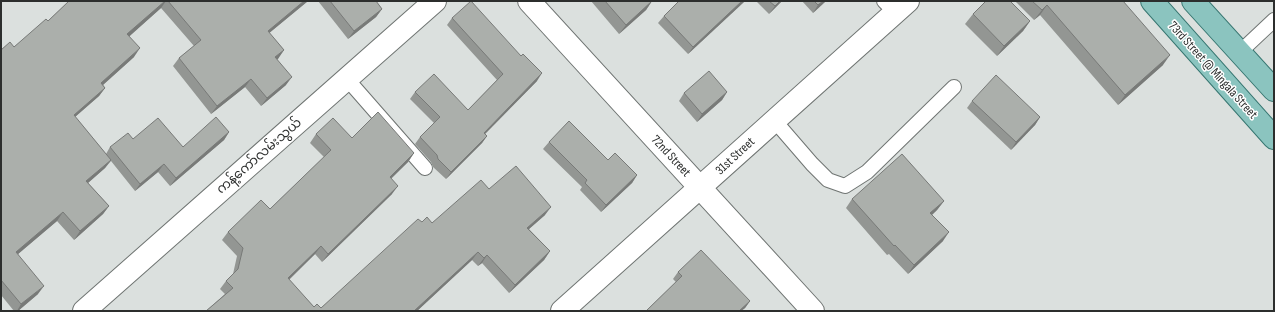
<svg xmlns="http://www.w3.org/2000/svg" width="1275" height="312" viewBox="0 0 1275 312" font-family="'Sofia Sans Condensed','Noto Sans Myanmar',sans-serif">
<rect width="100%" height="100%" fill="#dbe0de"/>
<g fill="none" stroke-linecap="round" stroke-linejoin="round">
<defs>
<g id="lane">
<polyline points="884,1 895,12"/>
<polyline points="1240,52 1274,20"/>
<polyline points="347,79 425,168"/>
<polyline points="774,120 812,164 828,180 845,186 867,172 954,87"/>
</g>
<g id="street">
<polyline points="529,1 813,311"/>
<polyline points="84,311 435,1"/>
<polyline points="562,311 908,1"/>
</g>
<g id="primary">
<polyline points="1152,1 1274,138"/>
<polyline points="1193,1 1274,90"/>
</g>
</defs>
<use href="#lane" stroke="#6f7472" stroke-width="16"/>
<use href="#street" stroke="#6f7472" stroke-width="24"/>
<use href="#primary" stroke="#377671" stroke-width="24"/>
<use href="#lane" stroke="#fff" stroke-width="14"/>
<use href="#street" stroke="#fff" stroke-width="22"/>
<use href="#primary" stroke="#8bc4bf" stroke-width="22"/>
</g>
<g fill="#939693">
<polygon points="69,1 308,1 269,33 284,50 277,59 286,85 261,106 245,87 211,114 173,66 179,58 194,46 161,8 129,36 134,57 103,85 105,88 99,96 75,117 106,154 110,147 133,139 183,147 229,132 224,140 170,186 158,172 135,191 111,161 105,168 88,183 109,206 103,214 74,240 57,221 18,254 38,294 18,311 14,311 1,295 1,50 14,47 48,21"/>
<polygon points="318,1 376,1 382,9 376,17 348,39"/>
<polygon points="591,1 652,1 646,10 619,34"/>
<polygon points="745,1 688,54 658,23 664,16"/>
<polygon points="756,1 782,1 769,14"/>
<polygon points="802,1 826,1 813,13"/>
<polygon points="1015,1 1123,1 1163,65 1118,105 1040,15 1034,20"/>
<polygon points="973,14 1030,21 1023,31 997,56 965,24"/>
<polygon points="452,18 537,81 485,134 487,136 482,143 446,179 433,167 431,162 415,144 420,137 434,123 410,99 415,92 468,110 497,80 447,25"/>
<polygon points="727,92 722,100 697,122 679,101 684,93"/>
<polygon points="972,101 1040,117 1035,125 1011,150 967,108"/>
<polygon points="316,134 352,138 414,153 408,162 391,179 392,194 322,262 315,254 289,280 314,307 321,308 422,222 432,223 489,189 545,215 529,229 550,251 544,260 509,293 482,263 478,266 472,260 417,311 206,311 225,294 220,289 226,281 233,274 237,256 222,240 228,232 270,209 324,157 310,143"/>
<polygon points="549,142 608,160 637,175 632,183 601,212 580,190 582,187 543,149"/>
<polygon points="852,199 944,201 937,210 932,215 943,241 908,274 889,254 887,255 846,208"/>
<polygon points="678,272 750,301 745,308 741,311 646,311 676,282 673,279"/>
</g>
<g fill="#787a78">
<polygon points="165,1 166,1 161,8 122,43 127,34"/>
<polygon points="304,1 308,1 262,39 268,31"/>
<polygon points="652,1 646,10 619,34 626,25"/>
<polygon points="742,1 745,1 688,54 693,47"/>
<polygon points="780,1 782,1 769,14 775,6"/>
<polygon points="823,1 826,1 813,13 818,5"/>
<polygon points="1047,5 1040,15 1034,20 1042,10"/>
<polygon points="382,9 376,17 348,39 354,31"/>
<polygon points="1030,21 1023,31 997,56 1004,46"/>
<polygon points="140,48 134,57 95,92 101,83"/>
<polygon points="284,50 278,59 269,66 275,57"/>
<polygon points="1170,55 1163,65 1118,105 1125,95"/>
<polygon points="542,73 537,81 479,140 484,133"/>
<polygon points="292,77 286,85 261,106 267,98"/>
<polygon points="251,79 245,87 211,114 217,106"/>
<polygon points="105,88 99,96 68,123 74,115"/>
<polygon points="727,92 722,100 697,122 702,114"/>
<polygon points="1040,117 1035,125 1011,150 1016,142"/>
<polygon points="229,132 224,140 170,186 176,178"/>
<polygon points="487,136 482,143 446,179 451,172"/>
<polygon points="414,153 408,162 384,185 390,177"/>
<polygon points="111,160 105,168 81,189 86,181"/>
<polygon points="164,164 158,172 135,191 140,184"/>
<polygon points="637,175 632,183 601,212 606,205"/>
<polygon points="398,186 392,194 322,262 328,254"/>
<polygon points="944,201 937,210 924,222 930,213"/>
<polygon points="109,206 103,214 74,240 80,231"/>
<polygon points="551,207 545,215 521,236 527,228"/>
<polygon points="63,212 57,221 11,260 16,252"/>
<polygon points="949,232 943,241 908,274 914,265"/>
<polygon points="321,246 315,254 282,286 288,278"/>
<polygon points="550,251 544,260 509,293 515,285"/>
<polygon points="478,252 472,260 417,311 414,311"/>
<polygon points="487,255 482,263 478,266 484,258"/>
<polygon points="44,286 38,294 18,311 17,311 21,304"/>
<polygon points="750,301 745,308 741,311 739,311"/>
</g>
<g fill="#abafab" stroke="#787a78">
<polygon points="69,1 165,1 127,34 140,48 101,83 105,88 74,115 111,160 86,181 109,206 80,231 63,212 16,252 44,286 21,304 1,280 1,50 10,42 14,47 46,19 48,21"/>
<polygon points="168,1 304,1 268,31 284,50 275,57 292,77 267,98 251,79 217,106 179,58 201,40"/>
<polygon points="330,1 376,1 382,9 354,31"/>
<polygon points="471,1 521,56 523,54 542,73 484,133 487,136 451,172 438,159 437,155 420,137 440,117 415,92 434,74 468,110 503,74 452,18"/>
<polygon points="605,1 652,1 626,25"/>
<polygon points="679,1 742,1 693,47 664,16"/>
<polygon points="769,1 780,1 775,6"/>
<polygon points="814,1 823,1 818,5"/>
<polygon points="986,1 1010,1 1030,21 1004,46 973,14"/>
<polygon points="1032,1 1123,1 1170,55 1125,95 1047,5 1042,10"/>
<polygon points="709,71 727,92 702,114 684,93"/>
<polygon points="996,75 1040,117 1016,142 972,101"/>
<polygon points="378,112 414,153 390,177 398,186 328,254 321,246 288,278 314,307 317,304 321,308 418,219 422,222 427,217 432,223 481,180 489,189 516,166 551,207 527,228 550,251 515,285 487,255 484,258 478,252 414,311 206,311 233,288 226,281 238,269 243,248 228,232 261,200 270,209 331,150 316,134 333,118 352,138"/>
<polygon points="216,117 229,132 176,178 164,164 140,184 110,147 128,133 133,139 158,118 183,147"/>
<polygon points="569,121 608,160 615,153 637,175 606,205 585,183 587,180 549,142"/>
<polygon points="902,154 944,201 930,213 949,232 914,265 895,245 894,246 852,199"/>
<polygon points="701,250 750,301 739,311 646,311 682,276 678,272"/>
</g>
<g text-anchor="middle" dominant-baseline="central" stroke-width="3" stroke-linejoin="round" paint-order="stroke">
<g font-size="13" fill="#2c2e2d" stroke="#fff">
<text transform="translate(1213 70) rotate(48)">73rd Street @ Mingala Street</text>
<text transform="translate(259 156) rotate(-41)">ကန့်ကော်လမ်းသွယ်</text>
<text transform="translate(671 156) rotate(47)">72nd Street</text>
<text transform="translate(735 156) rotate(-43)">31st Street</text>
</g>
</g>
<rect width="1275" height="312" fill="none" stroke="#2c2e2d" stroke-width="4"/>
</svg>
